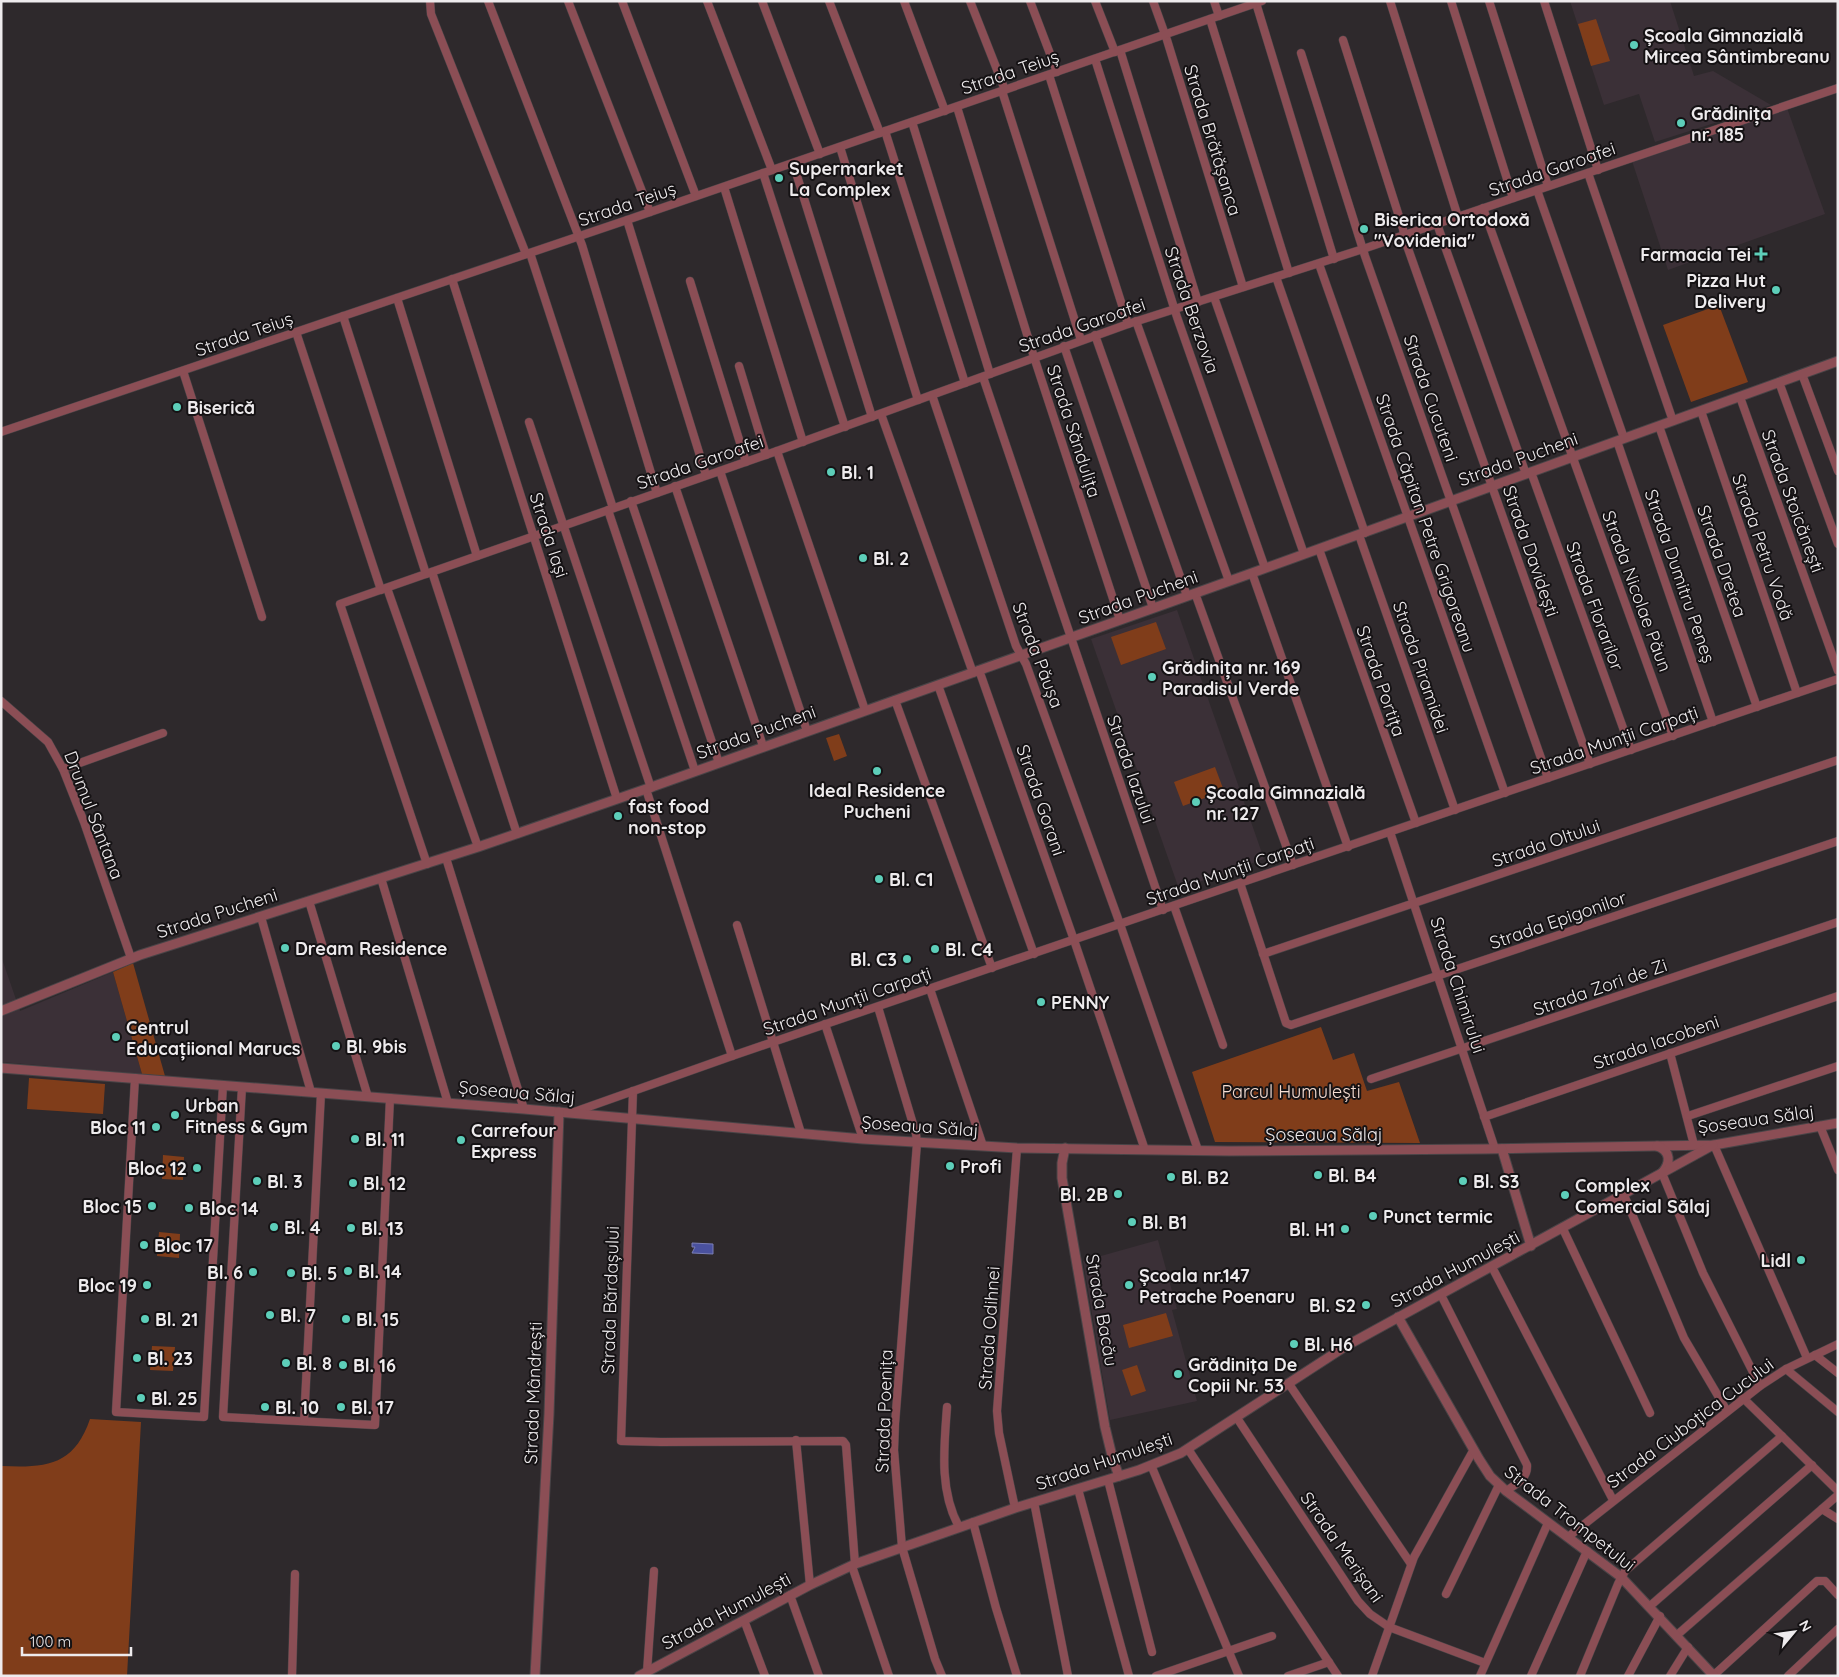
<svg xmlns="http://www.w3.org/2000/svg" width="1839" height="1677" viewBox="0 0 1839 1677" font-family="Quicksand,sans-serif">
<rect width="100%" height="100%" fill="#2e292c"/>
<g fill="#3b3037">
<polygon points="1570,1 1670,1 1694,76 1713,71 1771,105 1655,142 1639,94 1604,105"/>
<polygon points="1787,108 1825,214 1668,270 1632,161"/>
<polygon points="1177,610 1264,859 1179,889 1091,639"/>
<polygon points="1,956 20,1011 113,972 142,1074 1,1062"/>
<polygon points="1158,1240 1177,1309 1172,1310 1197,1401 1110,1420 1083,1261"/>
</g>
<g fill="#803d1a">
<polygon points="1596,19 1610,61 1591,66 1578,24"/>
<polygon points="1719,305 1748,382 1691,402 1663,325"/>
<polygon points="1156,622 1166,649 1121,665 1111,637"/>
<polygon points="839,734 847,756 834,761 826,738"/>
<polygon points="1215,767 1224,791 1183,806 1174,782"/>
<polygon points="133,963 165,1076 142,1074 113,972"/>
<polygon points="1321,1027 1333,1060 1354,1053 1367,1091 1399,1082 1420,1143 1215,1142 1192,1072"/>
<polygon points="29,1078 105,1084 103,1114 27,1109"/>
<polygon points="163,1155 184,1157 183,1180 162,1179"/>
<polygon points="159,1232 180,1234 179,1258 157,1256"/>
<polygon points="1166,1313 1173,1336 1129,1348 1123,1325"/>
<polygon points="152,1346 175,1347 173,1371 150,1370"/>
<polygon points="1137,1365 1146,1391 1131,1396 1122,1370"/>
<path d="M 90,1419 L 141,1422 L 127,1676 L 1,1676 L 1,1466 C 46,1468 74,1466 90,1419 Z"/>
</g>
<polygon fill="#4a519e" stroke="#7b7fb6" points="692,1243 713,1244 713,1254 692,1253 695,1247 692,1247"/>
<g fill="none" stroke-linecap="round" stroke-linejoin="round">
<defs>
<g id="minor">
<polyline points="430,1 431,14 526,254"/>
<polyline points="488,1 582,245 657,493"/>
<polyline points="568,1 650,212"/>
<polyline points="622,1 696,196"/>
<polyline points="707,1 772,170"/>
<polyline points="762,1 820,154"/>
<polyline points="829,1 880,133"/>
<polyline points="904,1 945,111"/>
<polyline points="970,1 1005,90"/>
<polyline points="1030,1 1057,72"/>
<polyline points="1095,1 1115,52"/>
<polyline points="1153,1 1167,40 1243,287"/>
<polyline points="1214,1 1219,16"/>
<polyline points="1390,1 1458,217"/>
<polyline points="1451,1 1513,198"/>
<polyline points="1489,1 1548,186"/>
<polyline points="1544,1 1598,170"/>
<polyline points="1256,3 1334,259"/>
<polyline points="1210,19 1289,273"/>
<polyline points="1343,40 1403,229 1405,240 1590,764"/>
<polyline points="1120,50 1198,302"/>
<polyline points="1301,53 1365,256 1548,778"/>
<polyline points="1095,59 1177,317 1265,568"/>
<polyline points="1049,75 1128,324"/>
<polyline points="1002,91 1081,340"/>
<polyline points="957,107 1034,357 1120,620"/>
<polyline points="912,122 990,374"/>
<polyline points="885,131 965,383"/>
<polyline points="840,147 918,400"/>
<polyline points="793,163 872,417"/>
<polyline points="763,173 845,427"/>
<polyline points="1588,173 1673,421"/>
<polyline points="724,187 803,442"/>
<polyline points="1537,190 1624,438"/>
<polyline points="1483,208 1673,736"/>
<polyline points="627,220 706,475"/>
<polyline points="1437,224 1526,474"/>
<polyline points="530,253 613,508"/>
<polyline points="1319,264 1505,793"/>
<polyline points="1276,277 1365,533"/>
<polyline points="452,279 617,799"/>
<polyline points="690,281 746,462"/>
<polyline points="1214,297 1304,554"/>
<polyline points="397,298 477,556"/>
<polyline points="343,316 426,574"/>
<polyline points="1136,321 1229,581"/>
<polyline points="296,332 381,590"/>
<polyline points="1095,335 1187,596"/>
<polyline points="1064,346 1153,608"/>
<polyline points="739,366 766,455"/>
<polyline points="183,371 262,617"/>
<polyline points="1802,374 1838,471"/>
<polyline points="983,377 1163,910"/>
<polyline points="1779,382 1838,544"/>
<polyline points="932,395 1016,646 1026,664 1120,924 1198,1150"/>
<polyline points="1740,397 1838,671"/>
<polyline points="1701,411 1797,693"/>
<polyline points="881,414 973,673"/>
<polyline points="529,422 651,788"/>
<polyline points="1659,426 1757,707"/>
<polyline points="1,432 627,220 1262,1"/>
<polyline points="1617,441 1713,722"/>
<polyline points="777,451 865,710"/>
<polyline points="720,471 807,731"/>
<polyline points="1531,472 1631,750"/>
<polyline points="675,486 763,746"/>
<polyline points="631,501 719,763"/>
<polyline points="608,510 695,771"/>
<polyline points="1359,535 1455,810"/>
<polyline points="1319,549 1416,823"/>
<polyline points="432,572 517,834"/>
<polyline points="1252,573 1348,847"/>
<polyline points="387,588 478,847"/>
<polyline points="1195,593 1293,865"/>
<polyline points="979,670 1074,940 1145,1150"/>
<polyline points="938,685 1034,954"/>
<polyline points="895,700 992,968"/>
<polyline points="1,701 48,742 63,769 84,822 131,958"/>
<polyline points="63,769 163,733"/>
<polyline points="646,789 732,1056"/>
<polyline points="1390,832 1495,1149"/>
<polyline points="446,858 524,1109"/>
<polyline points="427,864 340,604 777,451 1128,324 1363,249 1838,88"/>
<polyline points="381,878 448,1103"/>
<polyline points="1240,883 1286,1023 1291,1025 1838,841"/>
<polyline points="309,901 368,1097"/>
<polyline points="1174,906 1223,1045"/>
<polyline points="261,917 311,1092"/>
<polyline points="737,925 801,1133"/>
<polyline points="1263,954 1838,760"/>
<polyline points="930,989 983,1146"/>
<polyline points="878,1007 916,1134 917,1143 895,1424 894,1450 902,1547 935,1659 942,1676"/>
<polyline points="825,1024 863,1139"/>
<polyline points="1670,1053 1694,1145"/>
<polyline points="135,1078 116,1412 204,1417 223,1085"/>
<polyline points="1371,1079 1838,922"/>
<polyline points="242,1087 223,1417 375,1425 390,1098"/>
<polyline points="633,1091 621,1441 661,1442 843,1441 846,1445 855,1564"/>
<polyline points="574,1112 732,1056 1838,679"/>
<polyline points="1688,1116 1838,1066"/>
<polyline points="1484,1117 1838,996"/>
<polyline points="1820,1126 1838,1170"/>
<polyline points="1714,1145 1807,1358"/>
<polyline points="1662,1173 1703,1273 1760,1386"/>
<polyline points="1624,1195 1684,1338 1727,1411"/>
<polyline points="1563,1229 1650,1413"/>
<polyline points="1492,1267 1613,1500"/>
<path d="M 1441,1295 L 1527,1465 C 1528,1479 1516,1484 1506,1491"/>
<polyline points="1815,1355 1838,1373"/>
<polyline points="1786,1369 1838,1412"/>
<polyline points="1289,1384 1411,1564"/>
<polyline points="1743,1398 1838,1491"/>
<path d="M 947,1407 C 944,1448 939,1490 959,1527"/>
<polyline points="1237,1418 1358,1601 1370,1614 1389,1627 1485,1663"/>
<polyline points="304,1421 321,1093"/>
<polyline points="796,1440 810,1585"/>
<polyline points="1188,1449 1338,1676"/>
<polyline points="1151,1465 1239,1676"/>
<polyline points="1108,1480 1152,1652"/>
<polyline points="1078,1489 1129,1676"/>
<polyline points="1034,1502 1068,1676"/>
<polyline points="1015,1508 999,1433 997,1411 1017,1148"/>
<polyline points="1822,1509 1838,1519"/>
<polyline points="973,1522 996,1608 1017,1676"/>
<polyline points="1568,1537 1760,1386 1786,1369 1838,1344"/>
<polyline points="852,1566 889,1676"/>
<polyline points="1446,1594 1499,1485"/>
<polyline points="790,1595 819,1676"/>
<polyline points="1650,1606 1812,1465"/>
<polyline points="744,1620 765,1676"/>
<polyline points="1677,1635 1838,1495"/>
<polyline points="647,1672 654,1571"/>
<polyline points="1714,1675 1817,1581 1825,1581 1838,1595"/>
<polyline points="292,1676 295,1574"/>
<polyline points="1156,1676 1272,1636"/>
<polyline points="1288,1676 1329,1662"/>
<polyline points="1372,1676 1414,1557 1473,1451"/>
<polyline points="1480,1676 1548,1523"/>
<polyline points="1531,1676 1587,1551"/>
<polyline points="1580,1676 1618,1584 1625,1571 1782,1436"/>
<polyline points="1628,1676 1660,1616"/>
<polyline points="1670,1676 1688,1647"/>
<polyline points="1788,1676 1838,1629"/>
</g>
<g id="tertiary">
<polyline points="1,1011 140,955 478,847 646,789 1252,573 1838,361"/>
<polyline points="1,1068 524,1109 863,1139 1017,1148 1229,1151 1485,1149 1714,1145 1838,1123"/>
<path d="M 1657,1146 C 1671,1151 1671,1163 1662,1173"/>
<polyline points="1065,1148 1062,1163 1062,1178 1105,1427 1113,1460 1119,1476"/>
<polyline points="1502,1149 1531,1246"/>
<polyline points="1398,1317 1479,1459 1490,1476 1506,1491 1621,1577 1714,1676"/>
<polyline points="535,1676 549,1414 559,1112"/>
<polyline points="639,1676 810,1585 855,1564 1015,1508 1139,1470 1181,1453 1346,1346 1713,1145"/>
</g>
</defs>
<use href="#minor" stroke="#494447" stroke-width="9"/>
<use href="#tertiary" stroke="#494447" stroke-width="11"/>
<use href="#minor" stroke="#8b4e55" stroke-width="8"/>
<use href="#tertiary" stroke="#8b4e55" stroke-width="9"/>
</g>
<g fill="#5dceb9" stroke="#151214" stroke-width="2">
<circle cx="1634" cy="45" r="5"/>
<circle cx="1681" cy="123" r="5"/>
<circle cx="779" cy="178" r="5"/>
<circle cx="1364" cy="229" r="5"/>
<path d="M1758.5 246.5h5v5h5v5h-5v5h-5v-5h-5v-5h5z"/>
<circle cx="1776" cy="290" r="5"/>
<circle cx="177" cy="407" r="5"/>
<circle cx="831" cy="472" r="5"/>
<circle cx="863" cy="558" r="5"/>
<circle cx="1152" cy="677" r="5"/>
<circle cx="877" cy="771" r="5"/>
<circle cx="1196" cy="802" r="5"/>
<circle cx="618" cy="816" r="5"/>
<circle cx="879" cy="879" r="5"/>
<circle cx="285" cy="948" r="5"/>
<circle cx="935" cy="949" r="5"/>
<circle cx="907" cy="959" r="5"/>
<circle cx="1041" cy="1002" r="5"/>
<circle cx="116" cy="1037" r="5"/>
<circle cx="336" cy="1046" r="5"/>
<circle cx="175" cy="1115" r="5"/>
<circle cx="156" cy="1127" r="5"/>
<circle cx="355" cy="1139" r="5"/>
<circle cx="461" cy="1140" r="5"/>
<circle cx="950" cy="1166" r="5"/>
<circle cx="197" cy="1168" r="5"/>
<circle cx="1318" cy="1175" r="5"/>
<circle cx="1171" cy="1177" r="5"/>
<circle cx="257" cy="1181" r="5"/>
<circle cx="1463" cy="1181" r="5"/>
<circle cx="353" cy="1183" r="5"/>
<circle cx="1118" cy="1194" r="5"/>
<circle cx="1565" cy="1195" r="5"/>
<circle cx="152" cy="1206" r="5"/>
<circle cx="189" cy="1208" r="5"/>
<circle cx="1373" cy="1216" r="5"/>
<circle cx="1132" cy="1222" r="5"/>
<circle cx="274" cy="1227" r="5"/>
<circle cx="351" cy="1228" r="5"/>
<circle cx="1345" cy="1229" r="5"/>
<circle cx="144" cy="1245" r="5"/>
<circle cx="1801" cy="1260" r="5"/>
<circle cx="348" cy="1271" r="5"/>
<circle cx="253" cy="1272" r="5"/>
<circle cx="291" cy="1273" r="5"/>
<circle cx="147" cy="1285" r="5"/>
<circle cx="1129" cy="1285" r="5"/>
<circle cx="1366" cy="1305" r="5"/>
<circle cx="270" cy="1315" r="5"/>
<circle cx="145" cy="1319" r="5"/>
<circle cx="346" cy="1319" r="5"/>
<circle cx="1294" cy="1344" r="5"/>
<circle cx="137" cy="1358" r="5"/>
<circle cx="286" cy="1363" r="5"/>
<circle cx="343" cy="1365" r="5"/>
<circle cx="1178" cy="1374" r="5"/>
<circle cx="141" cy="1398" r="5"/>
<circle cx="265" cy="1407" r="5"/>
<circle cx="341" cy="1407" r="5"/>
</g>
<g text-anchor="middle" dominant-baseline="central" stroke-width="4" stroke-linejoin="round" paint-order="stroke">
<g font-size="18" font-weight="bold" fill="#eeebed" stroke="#151214" text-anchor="start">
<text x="1644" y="35">Școala Gimnazială<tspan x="1644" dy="21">Mircea Sântimbreanu</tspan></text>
<text x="1691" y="113">Grădinița<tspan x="1691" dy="21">nr. 185</tspan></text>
<text x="789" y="168">Supermarket<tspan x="789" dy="21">La Complex</tspan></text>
<text x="1374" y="219">Biserica Ortodoxă<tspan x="1374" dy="21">"Vovidenia"</tspan></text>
<text x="1751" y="254" text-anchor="end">Farmacia Tei</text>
<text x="1766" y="280" text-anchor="end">Pizza Hut<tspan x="1766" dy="21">Delivery</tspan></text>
<text x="187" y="407">Biserică</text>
<text x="841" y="472">Bl. 1</text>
<text x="873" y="558">Bl. 2</text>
<text x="1162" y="667">Grădinița nr. 169<tspan x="1162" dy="21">Paradisul Verde</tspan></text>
<text x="877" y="790" text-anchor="middle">Ideal Residence<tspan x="877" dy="21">Pucheni</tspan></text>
<text x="1206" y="792">Școala Gimnazială<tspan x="1206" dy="21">nr. 127</tspan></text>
<text x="628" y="806">fast food<tspan x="628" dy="21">non-stop</tspan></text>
<text x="889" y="879">Bl. C1</text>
<text x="295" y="948">Dream Residence</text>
<text x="945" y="949">Bl. C4</text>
<text x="897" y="959" text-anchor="end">Bl. C3</text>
<text x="1051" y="1002">PENNY</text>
<text x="126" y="1027">Centrul<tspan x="126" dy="21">Educațiional Marucs</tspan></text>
<text x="346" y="1046">Bl. 9bis</text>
<text x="185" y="1105">Urban<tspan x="185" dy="21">Fitness &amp; Gym</tspan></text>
<text x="146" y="1127" text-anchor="end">Bloc 11</text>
<text x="471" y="1130">Carrefour<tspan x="471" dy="21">Express</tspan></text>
<text x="365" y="1139">Bl. 11</text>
<text x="960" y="1166">Profi</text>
<text x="187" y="1168" text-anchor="end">Bloc 12</text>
<text x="1328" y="1175">Bl. B4</text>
<text x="1181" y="1177">Bl. B2</text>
<text x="267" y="1181">Bl. 3</text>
<text x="1473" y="1181">Bl. S3</text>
<text x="363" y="1183">Bl. 12</text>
<text x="1575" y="1185">Complex<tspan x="1575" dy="21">Comercial Sălaj</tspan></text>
<text x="1108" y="1194" text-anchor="end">Bl. 2B</text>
<text x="142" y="1206" text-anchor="end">Bloc 15</text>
<text x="199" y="1208">Bloc 14</text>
<text x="1383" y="1216">Punct termic</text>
<text x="1142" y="1222">Bl. B1</text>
<text x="284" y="1227">Bl. 4</text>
<text x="361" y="1228">Bl. 13</text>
<text x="1335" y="1229" text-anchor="end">Bl. H1</text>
<text x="154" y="1245">Bloc 17</text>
<text x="1791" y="1260" text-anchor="end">Lidl</text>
<text x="358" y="1271">Bl. 14</text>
<text x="243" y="1272" text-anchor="end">Bl. 6</text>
<text x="301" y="1273">Bl. 5</text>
<text x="1139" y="1275">Școala nr.147<tspan x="1139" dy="21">Petrache Poenaru</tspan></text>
<text x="137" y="1285" text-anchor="end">Bloc 19</text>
<text x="1356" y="1305" text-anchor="end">Bl. S2</text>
<text x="280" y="1315">Bl. 7</text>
<text x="155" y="1319">Bl. 21</text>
<text x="356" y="1319">Bl. 15</text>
<text x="1304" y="1344">Bl. H6</text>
<text x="147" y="1358">Bl. 23</text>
<text x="296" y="1363">Bl. 8</text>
<text x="1188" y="1364">Grădiniţa De<tspan x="1188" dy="21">Copii Nr. 53</tspan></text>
<text x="353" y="1365">Bl. 16</text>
<text x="151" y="1398">Bl. 25</text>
<text x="275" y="1407">Bl. 10</text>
<text x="351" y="1407">Bl. 17</text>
</g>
<g font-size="18" fill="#eeebed" stroke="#151214">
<text transform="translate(1010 72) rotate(-19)">Strada Teiuș</text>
<text transform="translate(1213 140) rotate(73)">Strada Brătășanca</text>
<text transform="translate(1552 169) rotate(-19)">Strada Garoafei</text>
<text transform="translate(627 204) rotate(-19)">Strada Teiuș</text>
<text transform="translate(1192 310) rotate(71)">Strada Berzovia</text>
<text transform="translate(1082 325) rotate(-19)">Strada Garoafei</text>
<text transform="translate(244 334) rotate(-19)">Strada Teiuș</text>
<text transform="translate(1431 398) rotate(71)">Strada Cucuteni</text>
<text transform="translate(1074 431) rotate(72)">Strada Săndulița</text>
<text transform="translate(1518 459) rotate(-20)">Strada Pucheni</text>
<text transform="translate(700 462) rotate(-19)">Strada Garoafei</text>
<text transform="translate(1793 501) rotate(70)">Strada Stoicănești</text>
<text transform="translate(1426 523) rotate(71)">Strada Căpitan Petre Grigoreanu</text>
<text transform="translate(549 535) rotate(72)">Strada Iași</text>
<text transform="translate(1763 547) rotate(71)">Strada Petru Vodă</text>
<text transform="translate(1531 551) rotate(71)">Strada Davidești</text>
<text transform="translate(1722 561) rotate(71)">Strada Dretea</text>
<text transform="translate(1680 576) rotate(71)">Strada Dumitru Peneș</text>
<text transform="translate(1637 591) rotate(70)">Strada Nicolae Păun</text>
<text transform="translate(1138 597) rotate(-20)">Strada Pucheni</text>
<text transform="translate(1595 606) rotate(70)">Strada Florarilor</text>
<text transform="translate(1038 655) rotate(69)">Strada Păușa</text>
<text transform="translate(1421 667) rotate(71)">Strada Piramidei</text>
<text transform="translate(1381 681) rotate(71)">Strada Portița</text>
<text transform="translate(756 732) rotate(-20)">Strada Pucheni</text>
<text transform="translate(1614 740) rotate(-19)">Strada Munții Carpați</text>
<text transform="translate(1131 769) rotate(71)">Strada Iazului</text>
<text transform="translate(1041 800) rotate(71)">Strada Gorani</text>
<text transform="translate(94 815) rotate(69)">Drumul Sântana</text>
<text transform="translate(1546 843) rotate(-19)">Strada Oltului</text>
<text transform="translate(1230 871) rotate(-19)">Strada Munții Carpați</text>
<text transform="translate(217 913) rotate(-18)">Strada Pucheni</text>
<text transform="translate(1558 920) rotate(-19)">Strada Epigonilor</text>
<text transform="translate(1458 985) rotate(72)">Strada Chimirului</text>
<text transform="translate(1600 987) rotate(-19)">Strada Zori de Zi</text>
<text transform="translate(847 1001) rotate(-19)">Strada Munții Carpați</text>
<text transform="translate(1656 1042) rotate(-19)">Strada Iacobeni</text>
<text transform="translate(517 1092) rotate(5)">Șoseaua Sălaj</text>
<text transform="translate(1756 1119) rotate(-8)">Șoseaua Sălaj</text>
<text transform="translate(920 1126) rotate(4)">Șoseaua Sălaj</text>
<text x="1324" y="1134">Șoseaua Sălaj</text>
<text transform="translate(1455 1269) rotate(-28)">Strada Humulești</text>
<text transform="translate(610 1300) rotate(-88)">Strada Bărdașului</text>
<text transform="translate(1102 1310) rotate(80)">Strada Bacău</text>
<text transform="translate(989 1328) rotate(-86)">Strada Odihnei</text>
<text transform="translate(533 1393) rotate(-88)">Strada Mândrești</text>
<text transform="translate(884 1411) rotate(-88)">Strada Poenița</text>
<text transform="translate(1690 1423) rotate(-37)">Strada Ciuboțica Cucului</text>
<text transform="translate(1104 1461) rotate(-19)">Strada Humulești</text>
<text transform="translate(1570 1518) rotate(38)">Strada Trompetului</text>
<text transform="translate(1342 1547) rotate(55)">Strada Merișani</text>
<text transform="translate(726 1611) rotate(-28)">Strada Humulești</text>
</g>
<g font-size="18" fill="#f6ded3" stroke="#151214">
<text x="1291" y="1091">Parcul Humulești</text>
</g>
</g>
<rect width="1839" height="1677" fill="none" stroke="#eeebed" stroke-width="5"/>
<g transform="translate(1794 1632) rotate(61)" stroke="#151214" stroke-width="4" paint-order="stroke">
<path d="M0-4L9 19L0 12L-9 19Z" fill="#eeebed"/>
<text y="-8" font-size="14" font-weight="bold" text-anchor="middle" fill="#eeebed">N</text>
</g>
<path d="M22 1647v8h109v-8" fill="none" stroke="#eeebed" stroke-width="2.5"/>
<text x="30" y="1647" font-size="15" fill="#eeebed" stroke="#151214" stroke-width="4" paint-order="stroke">100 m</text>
</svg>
